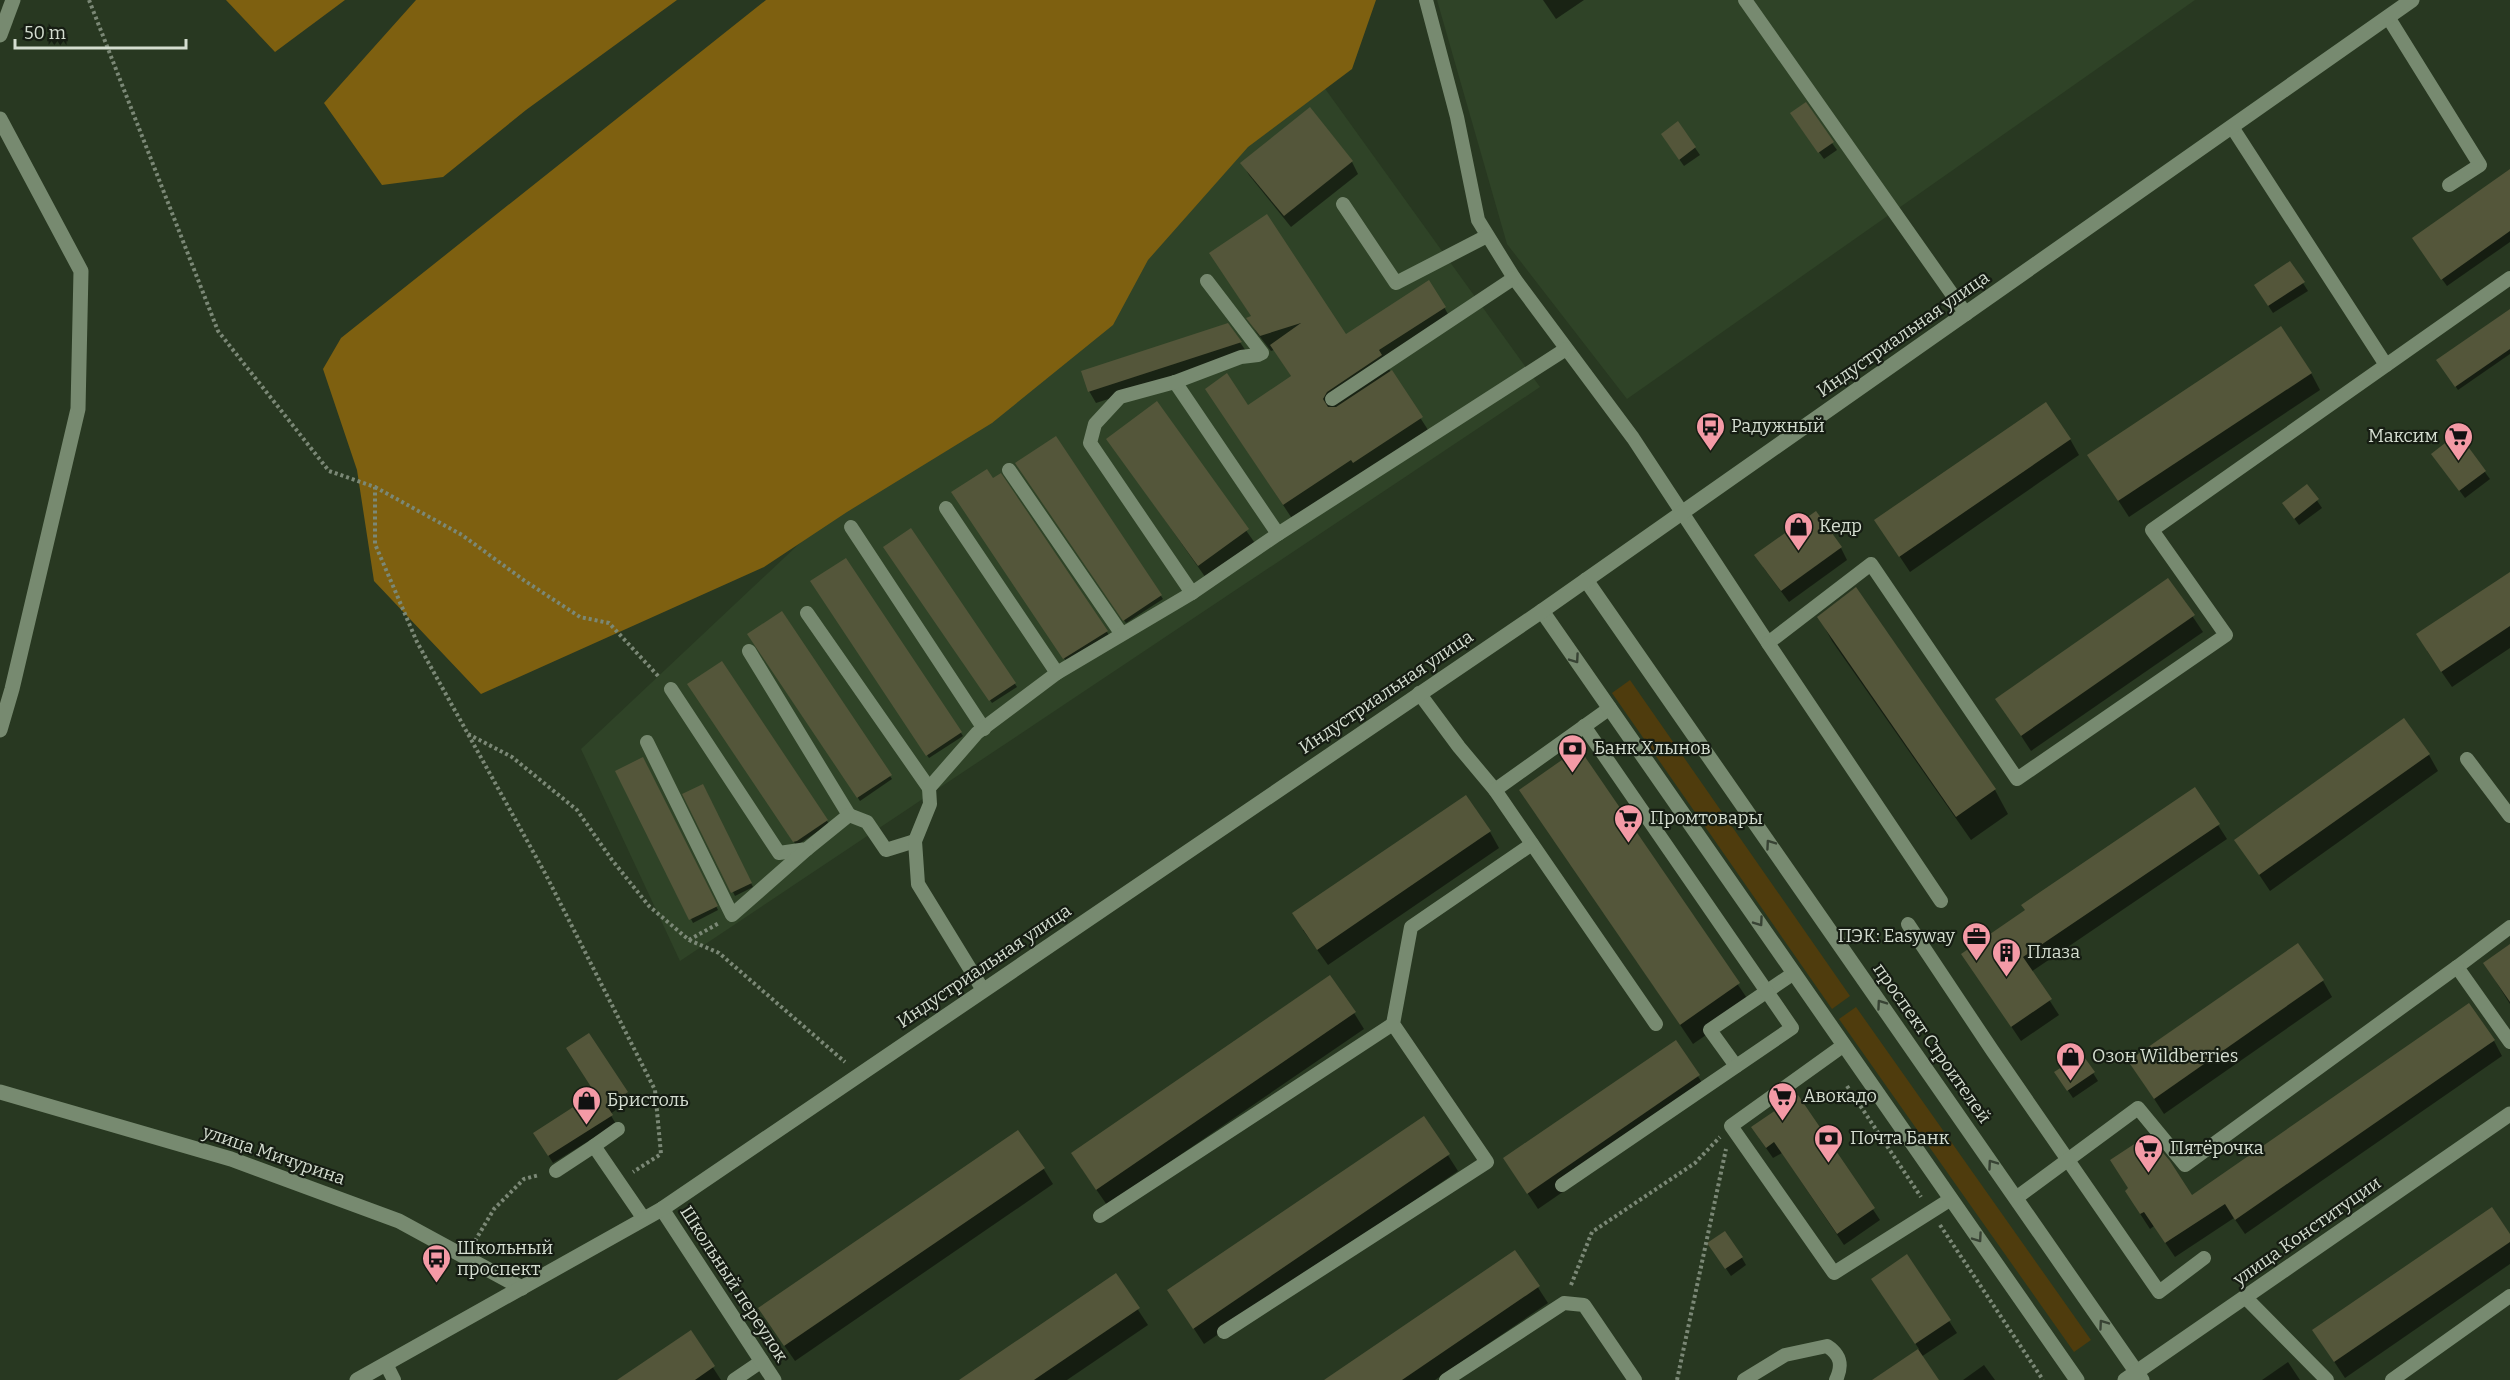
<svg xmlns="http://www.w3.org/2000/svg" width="2510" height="1380" viewBox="0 0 2510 1380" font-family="Bitter,serif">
<rect width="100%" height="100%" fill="#283821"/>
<g fill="#2f4327">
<polygon points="1437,0 2195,0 1627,399 1507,244"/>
<polygon points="1308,65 1540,387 680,961 581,749"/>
</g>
<g fill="#4f3c0d">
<polygon points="1630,680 1850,996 1832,1009 1612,693"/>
<polygon points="1856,1007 2091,1340 2074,1352 1839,1019"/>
</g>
<g fill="#7e6010">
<polygon points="226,0 345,0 275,52"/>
<polygon points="416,0 677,0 526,110 443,177 382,185 324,103"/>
<polygon points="766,0 1376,0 1352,69 1248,147 1148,260 1113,325 992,423 847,512 764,567 481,694 374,581 357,470 323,369 341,338"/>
</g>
<g fill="#0007">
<polygon points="1543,0 1584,0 1556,19"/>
<polygon points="1796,121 1832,143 1837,150 1824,159"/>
<polygon points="1678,123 1700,155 1684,166 1667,142"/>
<polygon points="1352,162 1358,174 1291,227 1249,175 1242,163"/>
<polygon points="2510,170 2510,242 2447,286 2418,246"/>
<polygon points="2290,263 2308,291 2273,313 2260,293"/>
<polygon points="1220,268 1346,336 1444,307 1453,323 1387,366 1430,433 1293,520 1216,404 1248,407 1292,377 1274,350 1271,351 1257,333 1248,318 1252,317"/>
<polygon points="2510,311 2510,354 2458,390 2438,360"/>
<polygon points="1228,325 1248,354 1096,403 1089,391"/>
<polygon points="2311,373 2320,390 2129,517 2099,471"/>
<polygon points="1157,404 1257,546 1208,581 1108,439"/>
<polygon points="2458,436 2490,479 2465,498 2438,462"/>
<polygon points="1055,438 1163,599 1126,623 1017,464"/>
<polygon points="2070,439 2079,455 1910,572 1876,521"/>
<polygon points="1000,475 1109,635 1066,661 953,493 992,480"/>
<polygon points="2307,486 2322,508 2299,525 2289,511"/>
<polygon points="910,530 1017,687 992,703 885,547"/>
<polygon points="1841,548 1847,560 1789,602 1763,567"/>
<polygon points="845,560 963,736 929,758 812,582"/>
<polygon points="2510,573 2510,648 2452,687 2427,651"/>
<polygon points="2168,580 2203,632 2031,751 1997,699"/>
<polygon points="1855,589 1995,790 2008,814 1971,840 1832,641 1819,617"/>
<polygon points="781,613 892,779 860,801 749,635"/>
<polygon points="721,663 829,824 799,844 796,845 689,684"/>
<polygon points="1579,751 1751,1004 1693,1044 1521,790"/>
<polygon points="2429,755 2438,771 2270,891 2236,840"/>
<polygon points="643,759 718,910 693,923 617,772"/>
<polygon points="702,786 753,887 735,896 684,794"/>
<polygon points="2218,825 2227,839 2031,972 2059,1015 2021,1041 1963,955"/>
<polygon points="1490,832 1499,848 1328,965 1303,930"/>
<polygon points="2510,946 2510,1004 2485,964"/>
<polygon points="2323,981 2332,997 2164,1114 2130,1062"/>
<polygon points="1354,1013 1364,1029 1107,1205 1082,1169"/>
<polygon points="2494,1041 2502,1056 2245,1234 2234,1218 2175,1257 2154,1226 2150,1229 2135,1206 2192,1197"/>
<polygon points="1676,1042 1708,1092 1538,1209 1505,1159"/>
<polygon points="2093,1073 2098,1081 2073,1098 2061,1080"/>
<polygon points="626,1093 631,1100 610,1114 616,1124 553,1163 535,1134"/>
<polygon points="1798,1097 1880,1220 1844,1245 1782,1153 1773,1158 1759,1138"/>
<polygon points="1424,1118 1458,1171 1204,1344 1169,1291"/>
<polygon points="1043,1168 1053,1184 795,1361 770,1325"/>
<polygon points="2510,1237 2510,1264 2345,1378 2314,1331"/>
<polygon points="1714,1251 1742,1258 1746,1265 1731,1276"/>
<polygon points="1515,1252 1548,1303 1435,1380 1326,1380"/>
<polygon points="1906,1256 1957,1333 1921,1357 1937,1380 1874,1380 1919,1349 1880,1291"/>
<polygon points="1115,1275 1148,1325 1067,1380 961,1380"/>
<polygon points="690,1332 721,1380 619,1380"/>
<polygon points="2288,1362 2300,1380 2262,1380"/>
<polygon points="1984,1365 1995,1380 1963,1380"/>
</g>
<g fill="#54563a">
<polygon points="1806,102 1834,142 1818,153 1790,113"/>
<polygon points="1310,107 1353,161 1284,216 1240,163"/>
<polygon points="1678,121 1696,147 1679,160 1661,134"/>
<polygon points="2510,169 2510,231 2441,280 2412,238"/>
<polygon points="1267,214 1346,334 1429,280 1446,307 1379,350 1382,355 1327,392 1323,399 1328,407 1336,407 1392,370 1423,417 1353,463 1351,460 1283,505 1205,389 1227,373 1248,405 1291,376 1270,345 1301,323 1260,336 1246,318 1251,316 1209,253"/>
<polygon points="2290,261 2305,282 2268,306 2254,285"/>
<polygon points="2510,309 2510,349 2455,387 2436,360"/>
<polygon points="1228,323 1242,342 1088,392 1081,371"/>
<polygon points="2281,326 2312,373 2118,501 2087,455"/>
<polygon points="1157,401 1249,529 1198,566 1106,439"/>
<polygon points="2046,402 2071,439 1899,557 1874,520"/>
<polygon points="2458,433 2486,471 2459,491 2431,454"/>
<polygon points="1056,436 1162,595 1123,621 1015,463"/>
<polygon points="987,469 993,478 1001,473 1108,631 1063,659 951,492"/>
<polygon points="2307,484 2319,499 2294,519 2282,503"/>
<polygon points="1816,511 1842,547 1781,591 1754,555"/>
<polygon points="911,528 1016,683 989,701 883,547"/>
<polygon points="846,558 962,732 926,756 810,581"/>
<polygon points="2510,572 2510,626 2441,672 2416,634"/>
<polygon points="2168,578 2195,615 2021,736 1995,699"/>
<polygon points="1856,587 1996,789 1956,817 1817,617"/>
<polygon points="782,611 892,775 857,798 747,634"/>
<polygon points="722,661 828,820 797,841 793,842 687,684"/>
<polygon points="2404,718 2430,754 2259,875 2234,840"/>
<polygon points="1579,748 1740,983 1680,1025 1519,790"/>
<polygon points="643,757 718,906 689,920 615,771"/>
<polygon points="703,784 752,883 731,893 682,794"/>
<polygon points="2195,787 2220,824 2023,957 2052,999 2011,1027 1961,954 2025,910 2021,905"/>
<polygon points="1466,795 1491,831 1317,950 1292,913"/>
<polygon points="2298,943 2324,980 2154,1099 2128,1061"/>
<polygon points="2510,944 2510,1002 2483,963"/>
<polygon points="1330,975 1356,1012 1096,1190 1071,1153"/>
<polygon points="2469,1003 2495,1040 2235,1220 2225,1204 2165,1243 2144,1212 2140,1214 2125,1191 2128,1188 2110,1160 2148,1135 2170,1161 2192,1195"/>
<polygon points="589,1033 628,1092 607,1106 613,1115 548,1156 533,1133 595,1093 566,1048"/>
<polygon points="1676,1040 1700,1075 1527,1194 1503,1158"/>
<polygon points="2082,1054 2095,1072 2067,1091 2054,1072"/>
<polygon points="1798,1095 1875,1208 1837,1234 1774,1142 1766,1148 1751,1127"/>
<polygon points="1424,1116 1450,1154 1193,1329 1167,1290"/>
<polygon points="1018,1130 1045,1168 784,1346 758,1308"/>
<polygon points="2492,1207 2510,1234 2510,1242 2334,1362 2312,1330"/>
<polygon points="1725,1231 1743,1257 1725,1269 1707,1243"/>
<polygon points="1515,1250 1540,1286 1402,1380 1324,1380"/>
<polygon points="1907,1254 1951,1320 1915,1344 1871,1279"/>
<polygon points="1116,1273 1140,1308 1034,1380 959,1380"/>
<polygon points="691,1330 715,1366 695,1380 617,1380"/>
<polygon points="1918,1349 1939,1380 1872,1380"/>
</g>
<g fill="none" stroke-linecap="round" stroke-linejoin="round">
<g stroke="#7b8876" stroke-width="4" stroke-dasharray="3 3" stroke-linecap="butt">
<polyline points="89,0 218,331 329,471 375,487 375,544 417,642 546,875 655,1090 661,1154 633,1172"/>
<polyline points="375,487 462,535 525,581 580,617 609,623 660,678"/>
<polyline points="468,734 512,757 577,810 612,860 649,906 689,940 719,953 845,1062"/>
<polyline points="689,940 719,923"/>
<polyline points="1847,1086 1921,1197"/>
<polyline points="1940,1225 2043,1380"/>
<polyline points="475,1241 494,1209 524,1179 539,1175"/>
<polyline points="1571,1285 1592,1232 1695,1163 1720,1137"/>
<polyline points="1677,1380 1726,1149"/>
</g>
<g stroke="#778a70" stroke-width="14">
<polyline points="1426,0 1457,117 1478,220 1514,278 1633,438 1768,643 1871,564 2017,779 2226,635 2152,530 2510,278"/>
<polyline points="1745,0 1966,314"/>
<polyline points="2388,17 2480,165 2449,185"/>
<polyline points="2232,127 2386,365"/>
<polyline points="1343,204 1396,283 1487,236"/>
<polyline points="1175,382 1278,534"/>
<polyline points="1332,399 1514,278"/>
<polyline points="1009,470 1121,633"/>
<polyline points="946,508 1057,673"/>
<polyline points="851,527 984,729"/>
<polyline points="1192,593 1090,443 1095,424 1120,397 1175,382 1241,357 1258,355 1262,353 1207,281"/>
<polyline points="807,613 929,788"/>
<polyline points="1768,643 1941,901"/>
<polyline points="749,651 849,815"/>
<polyline points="671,689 779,853 807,849 849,815 867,822 886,850 915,841"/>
<polyline points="1419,693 1459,747 1495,790"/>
<polyline points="1610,708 1495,790 1656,1024"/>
<polyline points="647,742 732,915 807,849"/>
<polyline points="2467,759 2510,816"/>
<polyline points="1908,924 1992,1050 2159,1292 2204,1258"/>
<polyline points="2510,927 2457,967 2510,1042"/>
<polyline points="983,990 918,884 915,841 930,804 929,788 977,733 1057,673 1192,593 1278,534 1566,349"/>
<polyline points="1844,1045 1731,1126 1834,1273 1951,1199"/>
<polyline points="1736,1066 1710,1030 1794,973"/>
<polyline points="594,1146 618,1129"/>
<polyline points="556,1171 594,1146 644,1219"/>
<polyline points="1562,1185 1792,1028 1584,726"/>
<polyline points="2016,1198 2138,1108 2185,1165 2457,967"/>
<polyline points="1100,1216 1393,1024"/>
<polyline points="2245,1297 2327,1380"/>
<polyline points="1224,1332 1487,1162 1393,1024 1411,927 1532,844"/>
<polyline points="386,1364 394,1380"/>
<polyline points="734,1380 762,1361"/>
<polyline points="1446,1380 1564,1303 1584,1305 1635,1380"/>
<path d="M 1744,1380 L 1785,1355 L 1827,1346 C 1841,1355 1843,1365 1836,1380"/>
<polyline points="2392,1380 2510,1296"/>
</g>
<g stroke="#778a70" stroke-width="15">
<polyline points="0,35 13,0"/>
<polyline points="0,119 81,271 78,409 12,689 0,730"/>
<polyline points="0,1092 231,1159 399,1221 522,1288"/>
<polyline points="662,1209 774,1380"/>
</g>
<g stroke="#778a70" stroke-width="15">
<polyline points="1586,580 2142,1380"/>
<polyline points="1542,611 2077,1380"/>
<polyline points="357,1380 662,1209 1542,611 2412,0"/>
<polyline points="2125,1380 2510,1114"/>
</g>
</g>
<defs><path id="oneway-chevron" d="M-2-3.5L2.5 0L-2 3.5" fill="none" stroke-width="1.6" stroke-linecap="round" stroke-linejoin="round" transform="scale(1.5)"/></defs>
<g stroke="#384334">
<use href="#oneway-chevron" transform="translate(1575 659) rotate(55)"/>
<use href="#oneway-chevron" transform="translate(1770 844) rotate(-125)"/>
<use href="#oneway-chevron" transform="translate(1759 922) rotate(55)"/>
<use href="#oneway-chevron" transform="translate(1881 1004) rotate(-125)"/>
<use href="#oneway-chevron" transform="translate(1992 1164) rotate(-125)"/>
<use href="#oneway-chevron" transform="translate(1978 1238) rotate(55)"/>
<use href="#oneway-chevron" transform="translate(2103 1324) rotate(-125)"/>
</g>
<defs>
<symbol id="bus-pin" viewBox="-11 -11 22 30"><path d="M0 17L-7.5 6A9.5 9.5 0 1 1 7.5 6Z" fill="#f49aa6" stroke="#161d13"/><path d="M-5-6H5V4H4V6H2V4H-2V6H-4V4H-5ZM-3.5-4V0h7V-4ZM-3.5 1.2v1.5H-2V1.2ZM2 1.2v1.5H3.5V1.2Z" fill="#111"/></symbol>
<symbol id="supermarket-pin" viewBox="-11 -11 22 30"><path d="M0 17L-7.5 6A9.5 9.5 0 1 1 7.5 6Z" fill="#f49aa6" stroke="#161d13"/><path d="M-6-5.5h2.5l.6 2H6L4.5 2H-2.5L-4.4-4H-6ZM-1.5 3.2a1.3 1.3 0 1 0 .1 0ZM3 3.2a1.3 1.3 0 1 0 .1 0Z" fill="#111"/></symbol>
<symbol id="shop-pin" viewBox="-11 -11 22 30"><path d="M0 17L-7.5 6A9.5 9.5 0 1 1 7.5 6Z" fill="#f49aa6" stroke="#161d13"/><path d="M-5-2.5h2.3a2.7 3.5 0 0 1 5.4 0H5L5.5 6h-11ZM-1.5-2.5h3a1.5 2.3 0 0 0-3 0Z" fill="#111"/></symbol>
<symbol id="bank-pin" viewBox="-11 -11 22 30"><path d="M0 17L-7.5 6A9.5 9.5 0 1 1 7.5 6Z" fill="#f49aa6" stroke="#161d13"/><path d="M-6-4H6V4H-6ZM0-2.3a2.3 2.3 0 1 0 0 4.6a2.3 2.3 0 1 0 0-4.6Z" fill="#111"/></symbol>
<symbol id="office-pin" viewBox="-11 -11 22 30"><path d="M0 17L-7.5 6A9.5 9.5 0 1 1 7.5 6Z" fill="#f49aa6" stroke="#161d13"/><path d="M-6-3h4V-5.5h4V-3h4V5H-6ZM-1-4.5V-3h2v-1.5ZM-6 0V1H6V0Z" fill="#111"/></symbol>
<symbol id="building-pin" viewBox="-11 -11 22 30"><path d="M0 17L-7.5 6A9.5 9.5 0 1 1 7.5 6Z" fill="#f49aa6" stroke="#161d13"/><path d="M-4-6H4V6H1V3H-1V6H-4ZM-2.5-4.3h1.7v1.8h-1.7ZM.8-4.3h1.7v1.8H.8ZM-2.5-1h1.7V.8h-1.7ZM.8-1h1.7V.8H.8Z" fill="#111"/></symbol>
</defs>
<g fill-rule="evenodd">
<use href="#bus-pin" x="1694" y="410" width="33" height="45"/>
<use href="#supermarket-pin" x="2442" y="420" width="33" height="45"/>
<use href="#shop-pin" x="1782" y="510" width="33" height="45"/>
<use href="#bank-pin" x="1556" y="732" width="33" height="45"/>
<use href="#supermarket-pin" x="1612" y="802" width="33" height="45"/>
<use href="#office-pin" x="1960" y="920" width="33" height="45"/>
<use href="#building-pin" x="1990" y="936" width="33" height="45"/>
<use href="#shop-pin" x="2054" y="1040" width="33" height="45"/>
<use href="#supermarket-pin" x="1766" y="1080" width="33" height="45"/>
<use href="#shop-pin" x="570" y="1084" width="33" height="45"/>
<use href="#bank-pin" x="1812" y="1122" width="33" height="45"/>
<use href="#supermarket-pin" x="2132" y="1132" width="33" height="45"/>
<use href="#bus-pin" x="420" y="1242" width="33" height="45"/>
</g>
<g text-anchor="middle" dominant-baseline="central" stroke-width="4.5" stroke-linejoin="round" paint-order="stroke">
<g font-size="18" fill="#d4ddd0" stroke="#161d13">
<text transform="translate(1903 334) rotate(-35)">Индустриальная улица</text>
<text transform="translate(1386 692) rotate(-34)">Индустриальная улица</text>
<text transform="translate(984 966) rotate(-34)">Индустриальная улица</text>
<text transform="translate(1932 1043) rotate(55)">проспект Строителей</text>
<text transform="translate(274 1155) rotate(19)">улица Мичурина</text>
<text transform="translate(2307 1231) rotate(-35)">улица Конституции</text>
<text transform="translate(734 1284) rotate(57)">Школьный переулок</text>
</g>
<g font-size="18" fill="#d4ddd0" stroke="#161d13" text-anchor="start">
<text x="1731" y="426">Радужный</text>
<text x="2438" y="436" text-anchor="end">Максим</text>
<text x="1819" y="526">Кедр</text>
<text x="1594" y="748">Банк Хлынов</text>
<text x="1650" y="818">Промтовары</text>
<text x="1955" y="936" text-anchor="end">ПЭК: Easyway</text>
<text x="2027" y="952">Плаза</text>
<text x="2092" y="1056">Озон Wildberries</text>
<text x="1803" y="1096">Авокадо</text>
<text x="607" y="1100">Бристоль</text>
<text x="1850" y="1138">Почта Банк</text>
<text x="2170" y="1148">Пятёрочка</text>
<text x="457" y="1248">Школьный<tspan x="457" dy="21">проспект</tspan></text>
</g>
</g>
<path d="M15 39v9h171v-9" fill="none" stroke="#d4ddd0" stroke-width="3"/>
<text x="24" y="39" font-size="18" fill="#d4ddd0" stroke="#161d13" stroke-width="4.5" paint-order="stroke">50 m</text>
</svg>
